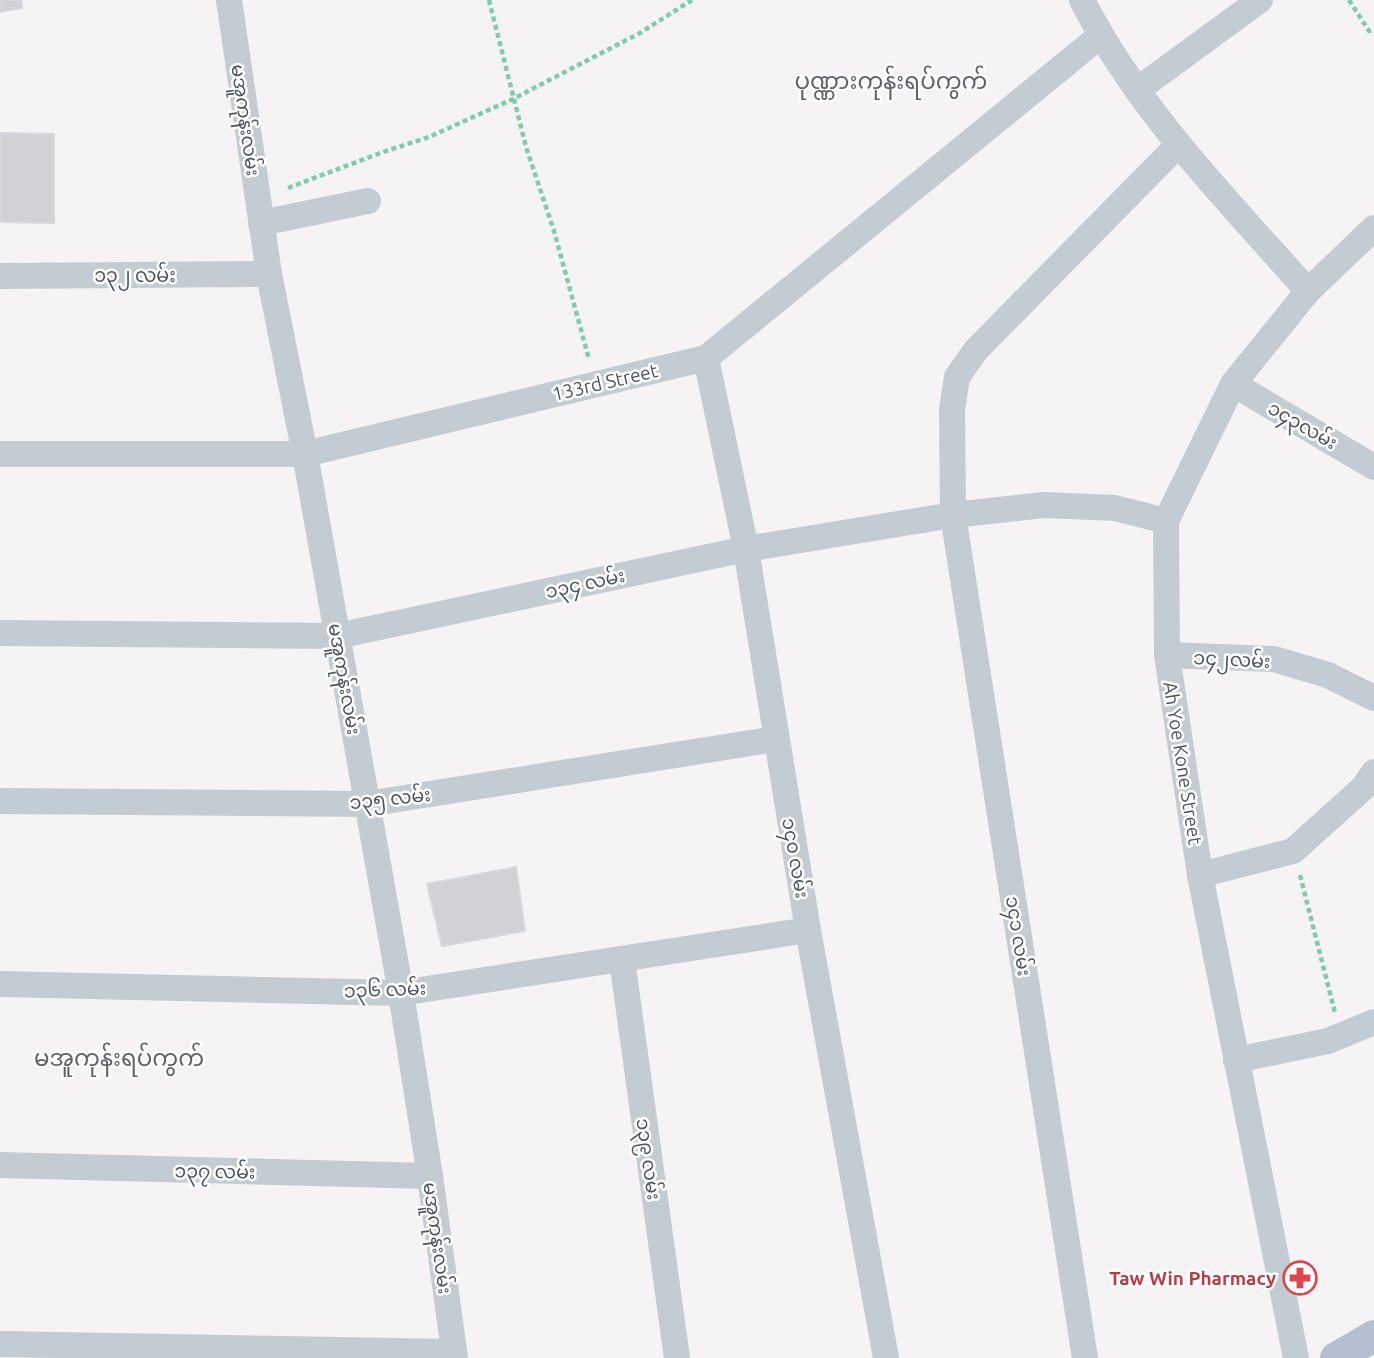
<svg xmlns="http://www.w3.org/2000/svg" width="1374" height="1358" viewBox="0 0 1374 1358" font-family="Ubuntu,'Noto Sans Myanmar',sans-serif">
<rect width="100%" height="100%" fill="#f5f3f3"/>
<g fill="#d0d2d6" stroke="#d7d8dd" stroke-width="2">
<polygon points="0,0 21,0 22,8 0,12"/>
<polygon points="0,133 54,134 54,223 0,222"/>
<polygon points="516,867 525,931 442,946 427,884"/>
</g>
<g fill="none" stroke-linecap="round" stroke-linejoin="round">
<g stroke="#7fcbaa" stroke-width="4.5" stroke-dasharray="5 3.5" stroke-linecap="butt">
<polyline points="489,0 526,147 554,231 589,359"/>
<polyline points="1349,0 1369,31 1374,30"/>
<polyline points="288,188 383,152 429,137 513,99 640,33 692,0"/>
<polyline points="1300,875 1335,1013"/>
</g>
<g stroke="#c4ccd3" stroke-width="26">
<polyline points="229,0 269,274 305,454 401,993 430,1176 455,1358"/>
<path d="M 1082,0 C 1138,110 1226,199 1308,291"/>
<polyline points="1137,90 1260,0"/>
<polyline points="261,223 368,201"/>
<polyline points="0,276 269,274"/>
<polyline points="706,358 746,549 808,930 886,1358"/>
<polyline points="1233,384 1374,467"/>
<polyline points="0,454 305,454 706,358 1100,36"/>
<polyline points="0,633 337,636 746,549 953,515 1044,505 1115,508 1166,521"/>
<polyline points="1167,655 1274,659 1328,675 1374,698"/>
<polyline points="0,801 367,804 776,739"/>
<polyline points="1200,875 1293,851 1363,788 1374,772"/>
<polyline points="622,960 677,1358"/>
<polyline points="0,984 401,993 808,930"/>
<polyline points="1236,1060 1328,1041 1374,1022"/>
<polyline points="0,1165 430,1176"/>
<polyline points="0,1344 453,1352"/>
<polyline points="1085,1358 953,515 952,410 957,377 976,350 1178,145"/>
<polyline points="1296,1358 1200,875 1167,655 1166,521 1233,384 1308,291 1374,228"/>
</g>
<polyline stroke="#b4c0cf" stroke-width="32" points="1336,1358 1374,1336"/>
</g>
<defs>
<symbol id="pharmacy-ring" viewBox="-11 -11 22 22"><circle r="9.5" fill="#fff" stroke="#e0444e" stroke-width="1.5"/><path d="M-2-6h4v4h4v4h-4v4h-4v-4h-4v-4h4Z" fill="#e0444e"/></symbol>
</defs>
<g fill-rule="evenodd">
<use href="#pharmacy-ring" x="1281" y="1259" width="38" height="38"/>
</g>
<g text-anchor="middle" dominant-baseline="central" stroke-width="5" stroke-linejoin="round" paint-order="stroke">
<g font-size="19" fill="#4b555f" stroke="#fff">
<text transform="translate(246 120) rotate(82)">မအူကုန်းလမ်း</text>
<text x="135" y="275">၁၃၂ လမ်း</text>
<text transform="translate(605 382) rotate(-13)">133rd Street</text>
<text transform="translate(1303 425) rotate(30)">၁၄၃လမ်း</text>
<text transform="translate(585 583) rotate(-12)">၁၃၄ လမ်း</text>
<text transform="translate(1232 659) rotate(3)">၁၄၂လမ်း</text>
<text transform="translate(345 679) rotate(80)">မအူကုန်းလမ်း</text>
<text transform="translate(1183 763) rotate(81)">Ah Yoe Kone Street</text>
<text transform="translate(390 798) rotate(-6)">၁၃၅ လမ်း</text>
<text transform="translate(796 858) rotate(80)">၁၄၀ လမ်း</text>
<text transform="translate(1019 936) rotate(81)">၁၄၁ လမ်း</text>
<text transform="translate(385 989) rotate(-2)">၁၃၆ လမ်း</text>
<text transform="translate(649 1159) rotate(82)">၁၃၉ လမ်း</text>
<text transform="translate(215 1171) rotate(1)">၁၃၇ လမ်း</text>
<text transform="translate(438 1238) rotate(82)">မအူကုန်းလမ်း</text>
</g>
<g font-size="19" font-weight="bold" fill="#be3a42" stroke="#fff" text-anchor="end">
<text x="1276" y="1278">Taw Win Pharmacy</text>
</g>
<g font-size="23" fill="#5f6267" stroke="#fff">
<text x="891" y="80">ပုဏ္ဏားကုန်းရပ်ကွက်</text>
<text x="119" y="1057">မအူကုန်းရပ်ကွက်</text>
</g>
</g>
</svg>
